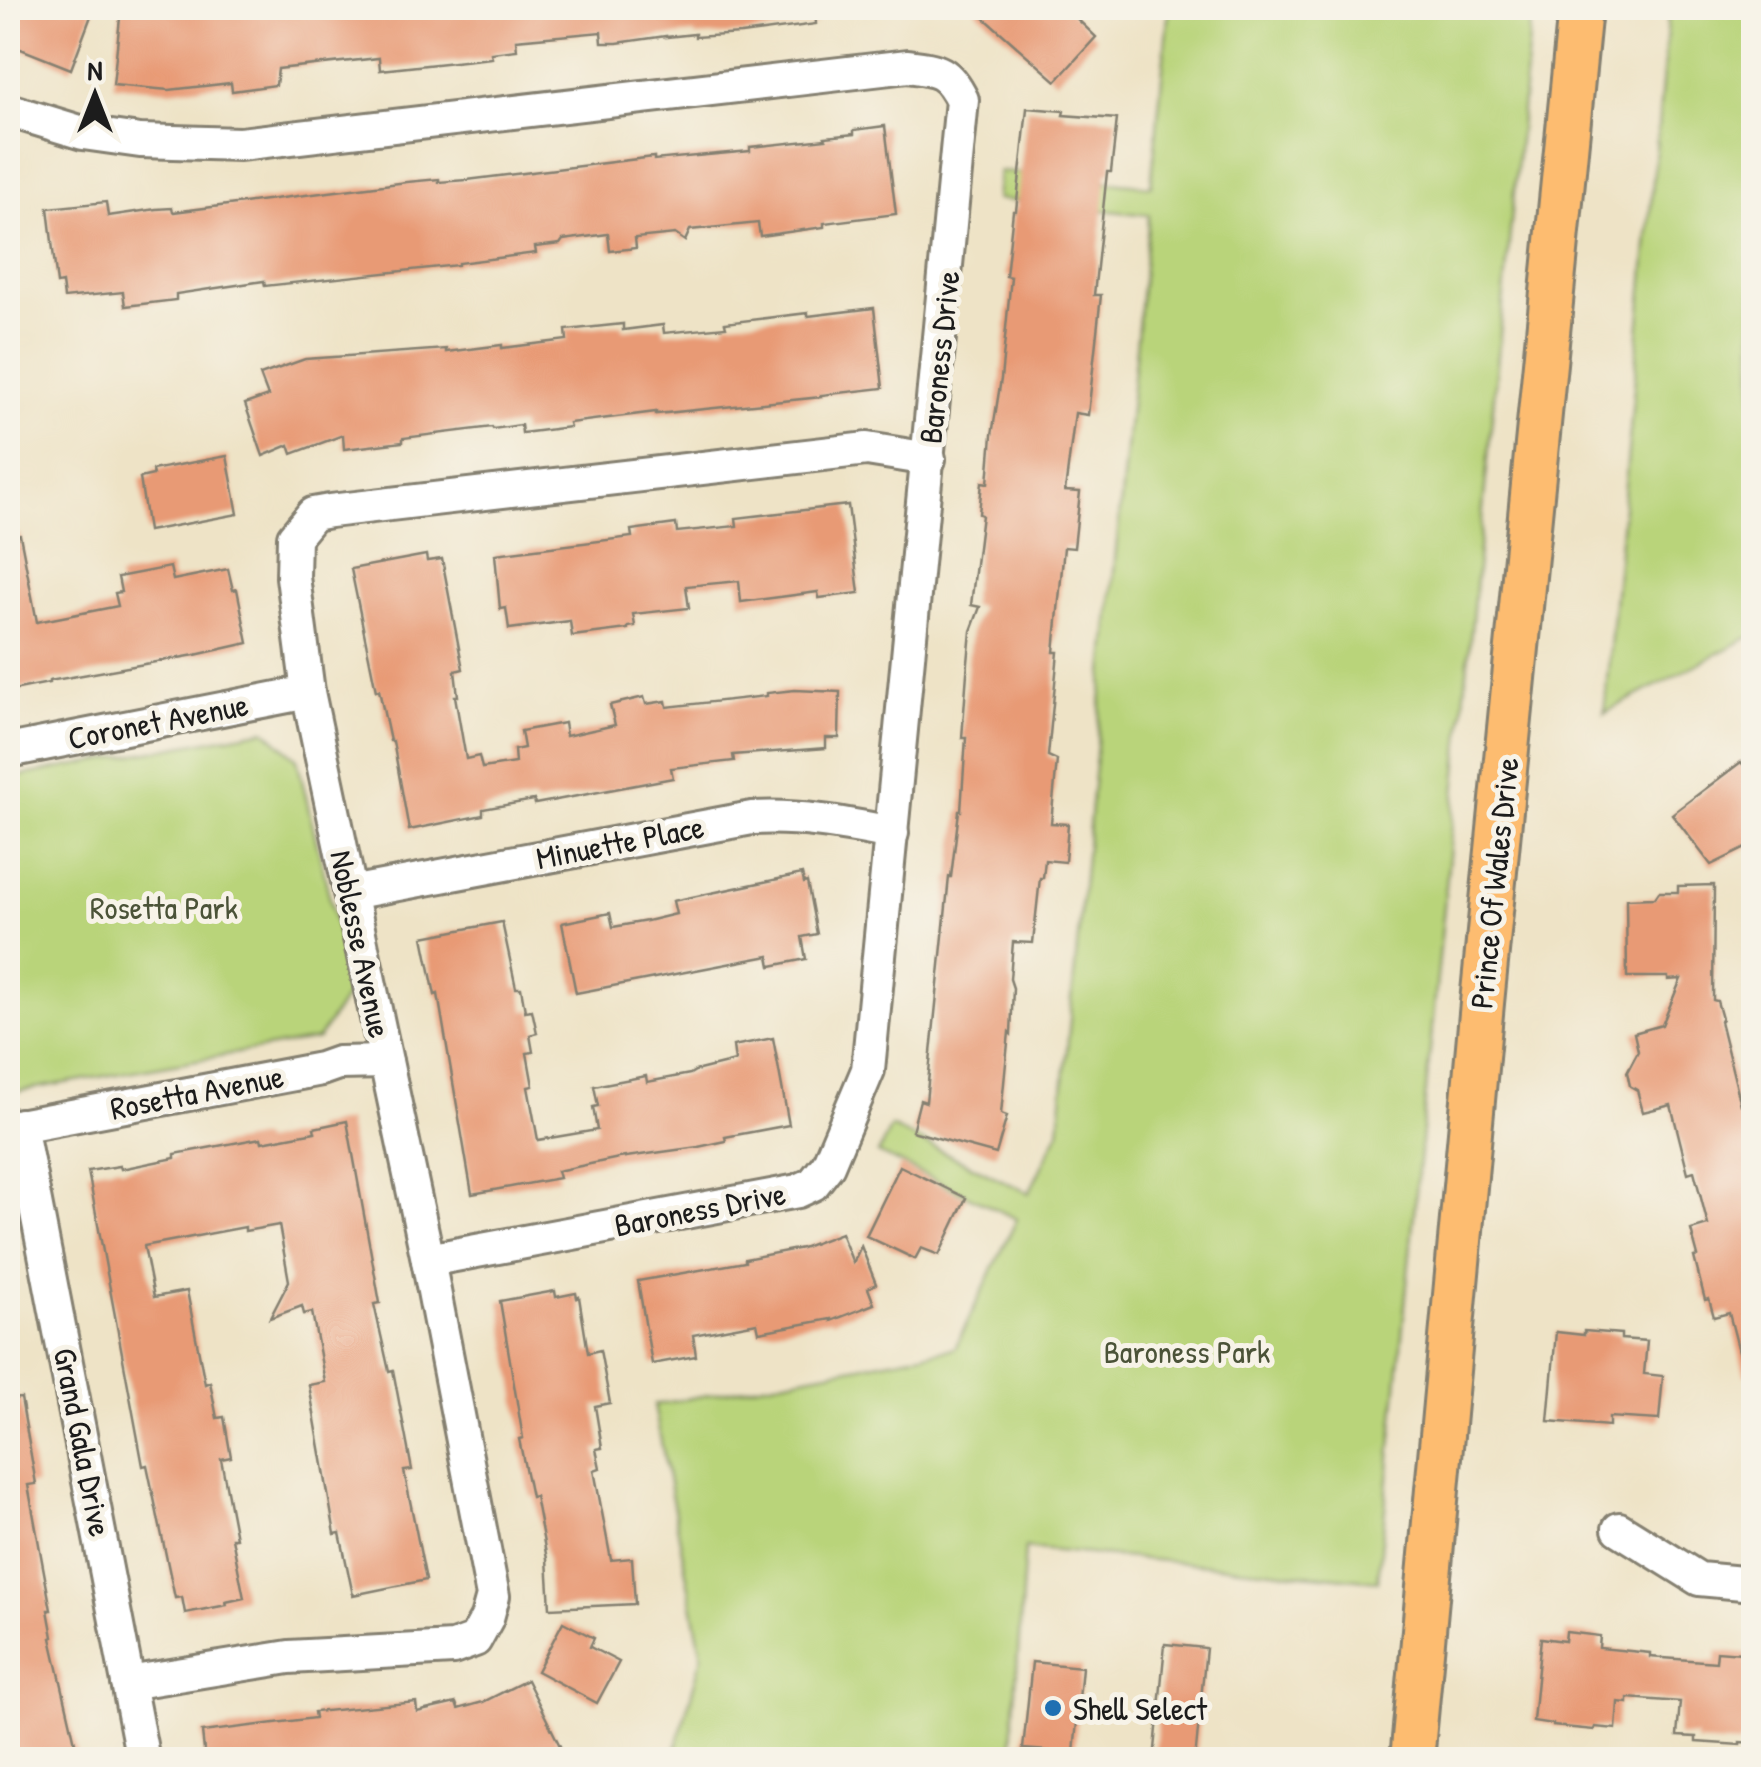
<svg xmlns="http://www.w3.org/2000/svg" width="1761" height="1767" viewBox="0 0 1761 1767" font-family="'Patrick Hand',sans-serif">
<rect width="100%" height="100%" fill="#f7f3e8"/>
<filter id="ink" filterUnits="userSpaceOnUse"><feTurbulence type="fractalNoise" baseFrequency=".01" numOctaves="2"/><feDisplacementMap in="SourceGraphic" scale="20" xChannelSelector="R" yChannelSelector="G"/><feConvolveMatrix kernelMatrix="1 2 1 2 8 2 1 2 1" color-interpolation-filters="sRGB"/></filter>
<filter id="wash" filterUnits="userSpaceOnUse"><feTurbulence type="fractalNoise" baseFrequency=".0048" numOctaves="4" result="noise"/><feDisplacementMap in="SourceGraphic" scale="40" xChannelSelector="R" yChannelSelector="G"/><feGaussianBlur stdDeviation="2.25" result="paint"/><feColorMatrix in="noise" values="0 0 0 0 0 0 0 0 0 0 0 0 0 0 0 0 0 1.4 0 .05"/><feComposite in="paint" operator="in"/></filter>
<g filter="url(#wash)">
<rect width="100%" height="100%" fill="#eee3c6"/>
<g fill="#b9d47a" stroke="#6a784b" stroke-width="2.5">
<polygon points="1169,8 1532,8 1378,1581 1025,1548 1011,1759 673,1759 702,1656 654,1405 955,1348 1017,1219 878,1153 891,1127 1029,1193 1059,1131 1149,215 996,199 999,171 1151,186"/>
<polygon points="1669,8 1753,8 1753,635 1604,713"/>
<polygon points="265,730 297,759 351,988 318,1039 8,1093 8,778"/>
</g>
<g id="blocks">
<g fill="#e89a75">
<polygon points="8,8 94,8 71,69 8,44"/>
<polygon points="121,8 198,10 217,8 815,8 816,24 741,34 695,37 695,34 666,37 666,36 617,43 602,43 601,32 516,40 517,50 491,53 492,58 380,70 379,58 278,69 276,85 232,91 231,83 169,90 113,85"/>
<polygon points="973,8 1066,8 1096,37 1056,81"/>
<polygon points="1027,108 1064,111 1063,115 1117,119 1111,172 1107,172 1094,295 1101,295 1088,415 1075,413 1065,491 1080,492 1074,548 1064,547 1054,652 1058,652 1048,756 1057,760 1051,823 1068,824 1065,862 1045,860 1043,878 1040,878 1033,943 1013,942 1010,979 1013,988 1011,1034 1009,1032 1001,1114 1007,1116 996,1154 912,1131 920,1100 926,1102 949,877 951,877 959,811 961,811 966,738 962,738 967,673 971,631 980,607 971,605 982,515 979,514 982,482 988,483 992,435 1001,379 1011,277 1006,276 1013,211 1016,211"/>
<polygon points="885,126 896,214 824,223 824,227 760,236 758,223 690,230 685,241 675,234 635,238 636,248 610,251 608,234 563,240 560,244 535,247 536,253 458,263 458,265 265,286 264,281 176,294 176,300 125,306 123,292 64,298 62,283 57,284 48,208 106,202 108,216 156,209 172,208 173,212 407,182 439,179 439,182 467,180 654,157 654,160 750,151 750,147 826,139 825,137 854,134 854,130"/>
<polygon points="874,308 883,388 821,395 821,397 656,414 656,412 569,423 570,427 522,433 521,425 493,429 492,427 403,438 403,442 344,449 343,435 292,454 289,445 263,456 245,404 268,396 260,375 305,359 446,349 446,352 502,345 502,348 567,340 566,330 623,324 623,330 663,325 664,333 726,327 725,323 808,313 808,316"/>
<polygon points="227,456 238,514 148,531 140,478 153,475 152,470"/>
<polygon points="848,505 859,593 819,598 818,592 741,602 739,581 686,586 689,608 633,614 635,626 628,627 628,629 572,636 570,621 509,629 506,608 500,609 495,554 632,537 631,530 676,524 677,532 737,526 736,518"/>
<polygon points="20,535 37,622 118,606 115,593 121,592 118,577 170,567 173,580 228,569 233,590 237,589 248,643 195,655 49,681 49,683 8,691 8,536"/>
<polygon points="426,555 427,561 442,559 463,669 455,671 458,696 455,696 466,759 479,756 482,768 515,763 514,750 524,748 521,731 564,723 566,736 615,725 610,705 644,697 646,704 666,701 667,707 767,696 767,693 795,690 840,692 839,738 826,738 826,748 733,755 734,761 671,768 673,778 535,804 534,800 483,809 483,815 409,830 393,741 390,741 379,690 376,691 351,569"/>
<polygon points="1741,762 1754,778 1754,844 1711,865 1672,814"/>
<polygon points="802,874 804,883 807,882 817,934 802,937 806,959 771,966 769,956 576,993 562,923 610,913 613,927 647,921 676,914 673,901"/>
<polygon points="1714,885 1713,1000 1717,1001 1722,1019 1720,1021 1741,1105 1745,1104 1747,1111 1754,1110 1754,1374 1745,1375 1729,1313 1714,1317 1709,1299 1705,1300 1694,1257 1698,1256 1691,1230 1708,1225 1694,1171 1688,1173 1671,1105 1643,1112 1637,1090 1630,1086 1627,1072 1638,1051 1634,1033 1662,1025 1681,979 1668,980 1668,977 1627,977 1626,899 1655,898 1659,892 1678,892 1678,886"/>
<polygon points="502,922 516,988 521,988 525,1011 532,1010 537,1033 530,1035 533,1052 527,1053 533,1086 528,1087 538,1140 597,1130 593,1107 598,1106 594,1086 646,1076 647,1082 690,1074 695,1071 735,1061 733,1046 773,1038 789,1125 725,1137 726,1141 698,1147 619,1158 557,1171 559,1178 472,1194 438,994 435,995 423,937"/>
<polygon points="347,1121 380,1303 374,1304 389,1371 393,1370 412,1470 404,1471 426,1580 353,1595 340,1533 335,1534 309,1385 325,1382 312,1312 304,1314 302,1306 270,1318 289,1281 279,1225 245,1231 245,1227 144,1246 154,1297 187,1291 205,1384 210,1382 217,1418 224,1417 231,1457 221,1459 236,1538 232,1538 244,1598 226,1602 227,1605 185,1613 182,1597 175,1598 147,1465 143,1466 88,1171 120,1166 121,1169 175,1158 175,1154 261,1138 262,1142 315,1132 314,1128"/>
<polygon points="900,1166 966,1198 939,1255 921,1248 915,1259 866,1236"/>
<polygon points="841,1233 853,1263 861,1246 876,1284 868,1288 874,1304 831,1321 831,1319 759,1332 757,1323 693,1335 696,1356 652,1364 638,1281 745,1262 745,1259 802,1248"/>
<polygon points="555,1291 556,1297 576,1293 577,1298 579,1297 588,1353 600,1350 610,1403 595,1406 602,1448 596,1449 600,1468 594,1470 611,1560 632,1558 635,1604 550,1608 547,1559 535,1496 531,1497 519,1439 523,1438 500,1301"/>
<polygon points="1584,1331 1621,1334 1621,1339 1647,1341 1644,1374 1663,1376 1659,1420 1609,1417 1609,1426 1548,1421 1556,1332 1584,1335"/>
<polygon points="21,1398 36,1484 28,1485 51,1610 48,1610 53,1637 51,1638 79,1760 8,1760 8,1399"/>
<polygon points="563,1622 594,1638 590,1647 619,1662 597,1703 537,1671"/>
<polygon points="1566,1632 1600,1636 1599,1648 1650,1653 1650,1657 1716,1662 1717,1651 1754,1654 1754,1743 1740,1742 1740,1745 1696,1742 1696,1737 1677,1736 1680,1702 1628,1698 1628,1703 1618,1702 1616,1729 1595,1727 1594,1730 1553,1726 1553,1724 1533,1721 1541,1638 1565,1641"/>
<polygon points="1165,1644 1206,1648 1195,1760 1154,1760"/>
<polygon points="1032,1662 1082,1667 1074,1753 1023,1749"/>
<polygon points="527,1680 560,1746 534,1760 205,1760 202,1732 315,1718 314,1712 416,1702 417,1712 456,1703 458,1709 483,1702"/>
</g>
</g>
</g>
<g filter="url(#ink)">
<use href="#blocks" fill-opacity="0" stroke="#858071" stroke-width="2.5"/>
<g fill="none" stroke-linecap="round" stroke-linejoin="round">
<defs>
<g id="minor">
<path d="M 8,110 L 83,133 L 140,141 L 240,144 L 908,66 C 939,70 948,71 962,100 L 868,1070 L 828,1165 L 813,1184 L 798,1191 L 428,1260"/>
<polyline points="8,751 308,692"/>
<path d="M 350,893 L 752,818 C 799,815 845,824 892,833"/>
<polyline points="20,1125 143,1760"/>
<polyline points="8,1128 321,1069 338,1063 386,1062"/>
<polyline points="1619,1529 1699,1579 1754,1584"/>
<polyline points="128,1683 289,1657 453,1648 475,1640 487,1618 493,1596 428,1260 308,692 293,577 294,537 313,514 330,511 867,449 929,459"/>
</g>
<polyline id="major" points="1412,1760 1482,1003 1580,8"/>
</defs>
<use href="#minor" stroke="#858071" stroke-width="38"/>
<use href="#major" stroke="#858071" stroke-width="48"/>
<use href="#minor" stroke="#fff" stroke-width="32"/>
<use href="#major" stroke="#fdbc6f" stroke-width="42"/>
</g>
</g>
<circle fill="#1f6fb2" stroke="#f7f3e8" stroke-width="4" cx="1053" cy="1708" r="10"/>
<g text-anchor="middle" dominant-baseline="central" stroke-width="10" stroke-linejoin="round" paint-order="stroke">
<g font-size="32" fill="#1c1c1c" stroke="#f7f3e8">
<text transform="translate(939 357) rotate(-84)">Baroness Drive</text>
<text transform="translate(158 721) rotate(-11)">Coronet Avenue</text>
<text transform="translate(620 842) rotate(-11)">Minuette Place</text>
<text transform="translate(1494 883) rotate(-84)">Prince Of Wales Drive</text>
<text transform="translate(361 944) rotate(78)">Noblesse Avenue</text>
<text transform="translate(197 1092) rotate(-11)">Rosetta Avenue</text>
<text transform="translate(700 1209) rotate(-11)">Baroness Drive</text>
<text transform="translate(83 1442) rotate(79)">Grand Gala Drive</text>
</g>
<g font-size="32" fill="#4b5338" stroke="#f7f3e8">
<text x="164" y="907">Rosetta Park</text>
<text x="1187" y="1351">Baroness Park</text>
</g>
<g font-size="32" fill="#1c1c1c" stroke="#f7f3e8" text-anchor="start">
<text x="1073" y="1708">Shell Select</text>
</g>
</g>
<rect width="1761" height="1767" fill="none" stroke="#f7f3e8" stroke-width="40"/>
<g transform="translate(95 95)" stroke="#f7f3e8" stroke-width="8" paint-order="stroke">
<path d="M0-8L18 38L0 25L-18 38Z" fill="#1c1c1c"/>
<text y="-15" font-size="28" font-weight="bold" text-anchor="middle" fill="#1c1c1c">N</text>
</g>
</svg>
